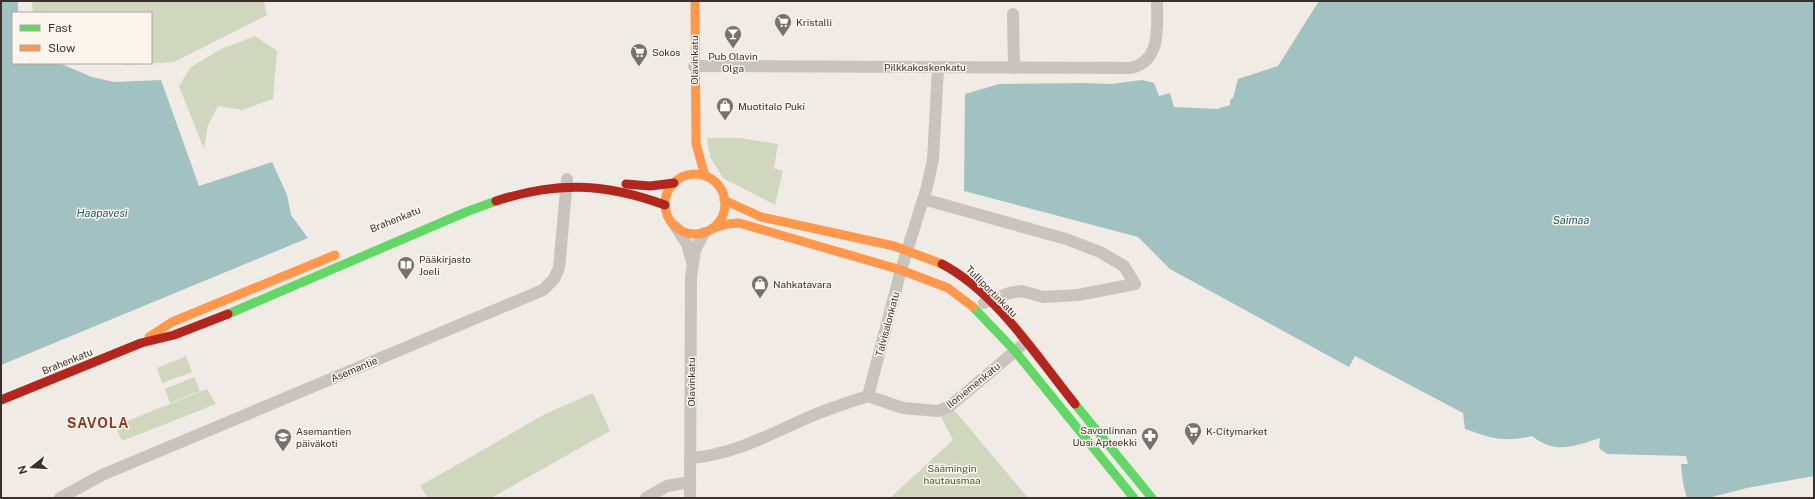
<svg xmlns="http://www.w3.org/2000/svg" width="1815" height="499" viewBox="0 0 1815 499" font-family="'Public Sans',sans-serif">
<rect width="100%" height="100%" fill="#f0ebe5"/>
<g fill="#d1d6bf">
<polygon points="32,1 264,1 267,15 174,62 125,65 119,63 151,63 151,13 33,13"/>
<polygon points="255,36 277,51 273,99 242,110 218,106 208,125 204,149 179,86 191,67 221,49"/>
<polygon points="707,138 740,138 778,144 774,168 783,171 775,205 723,178 710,157"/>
<polygon points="186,356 192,372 162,383 157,368"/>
<polygon points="194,377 200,391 170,403 165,389"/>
<polygon points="207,389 216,404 122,441 115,426"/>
<polygon points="593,393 610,431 491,498 428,498 420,486 545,414"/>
<polygon points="950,406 955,411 1028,498 890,498 953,440 938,411"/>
</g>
<g fill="#a1c2c1">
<polygon points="1,1 18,1 18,13 13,13 13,63 59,63 92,77 114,82 161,80 199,186 272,162 287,195 291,215 308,238 1,365"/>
<path d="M 1319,1 L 1814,1 L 1814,476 L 1747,488 L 1708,498 L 1687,498 L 1683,483 L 1681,464 L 1688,464 L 1686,456 L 1607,454 L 1599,448 L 1600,438 C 1574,446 1556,455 1532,436 C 1504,443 1491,438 1465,429 L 1463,413 L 1355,356 L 1349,367 L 1170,269 L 1138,237 L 964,191 L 965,94 L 999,84 L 1086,83 L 1111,84 L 1142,80 L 1154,83 L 1159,96 L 1170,93 L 1174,107 L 1217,109 L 1230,105 L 1230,100 L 1233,98 L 1238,79 L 1278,66 Z"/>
</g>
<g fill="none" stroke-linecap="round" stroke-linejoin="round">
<g stroke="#c9c3be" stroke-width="12">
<polyline points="1013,14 1014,68"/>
<path d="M 694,66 L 1131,68 C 1162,60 1157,27 1157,1"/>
<polyline points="923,199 1066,239 1100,252 1124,266 1135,284 1078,295 1043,297 1022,291 1009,293 984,303"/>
<polyline points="676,227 687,244 692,262"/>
<polyline points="868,396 903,408 938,411 950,406 1020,347"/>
<path d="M 690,458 C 732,455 769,435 807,418 C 827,409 847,403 868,396 L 901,270 L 927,187 L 933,159 L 938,68"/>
<polyline points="60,498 102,475 543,290 554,279 559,268 567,179"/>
<polyline points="646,498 667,486 690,482"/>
<polyline points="690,498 691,277 695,250 704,233"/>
</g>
<g stroke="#63d668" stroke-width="9">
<polyline points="973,307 1015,351 1134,498"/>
<polyline points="228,314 466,212 496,201"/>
<polyline points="1075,404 1152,498"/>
</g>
<g stroke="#ff974d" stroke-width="9">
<polyline points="695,1 696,144 705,176"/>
<circle cx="695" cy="204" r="30"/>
<polyline points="724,200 761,217 894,246 942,264"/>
<polyline points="711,229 727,224 739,223 901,270 948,288 973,307"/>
<polyline points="149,337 172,322 335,255"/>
</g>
<g stroke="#b3261e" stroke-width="9">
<polyline points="626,184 650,186 674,183"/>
<path d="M 496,201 C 557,181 605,183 665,205"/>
<path d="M 942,264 C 997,293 1036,356 1075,404"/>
<polyline points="1,400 141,343 174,335 228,314"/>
</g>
</g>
<defs>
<symbol id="supermarket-pin" viewBox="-11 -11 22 30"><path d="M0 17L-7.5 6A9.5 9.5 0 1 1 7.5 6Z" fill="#7a716c" stroke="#fbf5ee"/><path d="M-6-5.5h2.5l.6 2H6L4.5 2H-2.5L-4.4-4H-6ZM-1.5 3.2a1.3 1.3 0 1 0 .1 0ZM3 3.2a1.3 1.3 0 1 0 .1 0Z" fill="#fff"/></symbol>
<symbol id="bar-pin" viewBox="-11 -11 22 30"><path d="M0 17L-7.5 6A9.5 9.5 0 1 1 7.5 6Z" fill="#7a716c" stroke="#fbf5ee"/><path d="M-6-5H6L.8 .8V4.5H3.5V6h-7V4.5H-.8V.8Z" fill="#fff"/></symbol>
<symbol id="shop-pin" viewBox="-11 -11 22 30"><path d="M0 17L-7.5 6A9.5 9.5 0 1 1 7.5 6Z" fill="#7a716c" stroke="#fbf5ee"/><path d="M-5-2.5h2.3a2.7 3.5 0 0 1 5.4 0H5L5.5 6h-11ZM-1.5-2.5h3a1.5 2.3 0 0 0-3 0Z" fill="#fff"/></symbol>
<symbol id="library-pin" viewBox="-11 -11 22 30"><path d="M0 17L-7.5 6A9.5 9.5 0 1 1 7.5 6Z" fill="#7a716c" stroke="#fbf5ee"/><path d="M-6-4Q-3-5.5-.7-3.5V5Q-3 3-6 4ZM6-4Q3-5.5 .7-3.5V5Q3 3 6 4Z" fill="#fff"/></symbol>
<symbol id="pharmacy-pin" viewBox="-11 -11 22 30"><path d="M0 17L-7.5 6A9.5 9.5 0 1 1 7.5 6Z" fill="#7a716c" stroke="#fbf5ee"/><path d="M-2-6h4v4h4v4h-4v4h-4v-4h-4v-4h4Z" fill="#fff"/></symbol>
<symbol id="school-pin" viewBox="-11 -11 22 30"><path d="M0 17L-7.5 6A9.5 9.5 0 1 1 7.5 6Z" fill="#7a716c" stroke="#fbf5ee"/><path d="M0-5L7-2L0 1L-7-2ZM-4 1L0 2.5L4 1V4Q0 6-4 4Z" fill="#fff"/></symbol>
</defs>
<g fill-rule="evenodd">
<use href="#supermarket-pin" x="773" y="12" width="20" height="27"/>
<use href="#bar-pin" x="723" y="24" width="20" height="27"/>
<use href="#supermarket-pin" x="629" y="42" width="20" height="27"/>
<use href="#shop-pin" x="715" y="96" width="20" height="27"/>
<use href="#library-pin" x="396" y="255" width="20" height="27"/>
<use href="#shop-pin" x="750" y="274" width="20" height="27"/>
<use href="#supermarket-pin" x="1183" y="421" width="20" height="27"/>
<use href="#pharmacy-pin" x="1140" y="426" width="20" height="27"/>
<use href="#school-pin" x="273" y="427" width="20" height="27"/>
</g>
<g text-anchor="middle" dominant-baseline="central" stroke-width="3" stroke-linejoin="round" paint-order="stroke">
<g font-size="10" fill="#3b302b" stroke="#fbf5ee" text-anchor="start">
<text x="796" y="22">Kristalli</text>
<text x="652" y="52">Sokos</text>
<text x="733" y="56" text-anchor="middle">Pub Olavin<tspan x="733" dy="12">Olga</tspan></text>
<text x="738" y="106">Muotitalo Puki</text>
<text x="419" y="259">Pääkirjasto<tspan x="419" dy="12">Joeli</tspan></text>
<text x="773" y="284">Nahkatavara</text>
<text x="1137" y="430" text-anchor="end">Savonlinnan<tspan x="1137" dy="12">Uusi Apteekki</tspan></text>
<text x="296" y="431">Asemantien<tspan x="296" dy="12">päiväkoti</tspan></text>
<text x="1206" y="431">K-Citymarket</text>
</g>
<g font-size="10" fill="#3b302b" stroke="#fbf5ee">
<text transform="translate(694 60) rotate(-90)">Olavinkatu</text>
<text x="925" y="67">Pilkkakoskenkatu</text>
<text transform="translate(395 219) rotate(-22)">Brahenkatu</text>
<text transform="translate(992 291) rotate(45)">Tulliportinkatu</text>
<text transform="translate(887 324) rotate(-75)">Talvisalonkatu</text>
<text transform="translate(67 361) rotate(-22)">Brahenkatu</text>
<text transform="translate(354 369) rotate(-23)">Asemantie</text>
<text transform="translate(691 382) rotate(-90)">Olavinkatu</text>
<text transform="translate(973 385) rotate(-39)">Iloniemenkatu</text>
</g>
<g font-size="10" fill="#4a5a2e" stroke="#fbf5ee">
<text x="952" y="468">Säämingin<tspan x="952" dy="12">hautausmaa</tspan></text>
</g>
<g font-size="11" font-style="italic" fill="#1f5a5e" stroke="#fbf5ee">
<text x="102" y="213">Haapavesi</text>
<text x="1571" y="220">Saimaa</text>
</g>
<g font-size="14" font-weight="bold" letter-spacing="1" fill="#8c3b22" stroke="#fbf5ee">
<text x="98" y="423">SAVOLA</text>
</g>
</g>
<rect width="1815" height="499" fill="none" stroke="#3b302b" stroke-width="4"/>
<rect x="12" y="12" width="140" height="52" fill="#fbf5ee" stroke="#aea6a0"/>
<rect x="20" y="25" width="20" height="6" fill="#63d668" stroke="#aea6a0"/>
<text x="48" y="32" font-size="12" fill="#3b302b">Fast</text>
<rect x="20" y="45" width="20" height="6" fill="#ff974d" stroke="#aea6a0"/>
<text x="48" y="52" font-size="12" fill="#3b302b">Slow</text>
<g transform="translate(32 467) rotate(253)" stroke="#fbf5ee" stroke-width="3" paint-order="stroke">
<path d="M0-3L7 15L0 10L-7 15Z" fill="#3b302b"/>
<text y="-6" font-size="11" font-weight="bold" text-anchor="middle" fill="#3b302b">N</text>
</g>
</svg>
